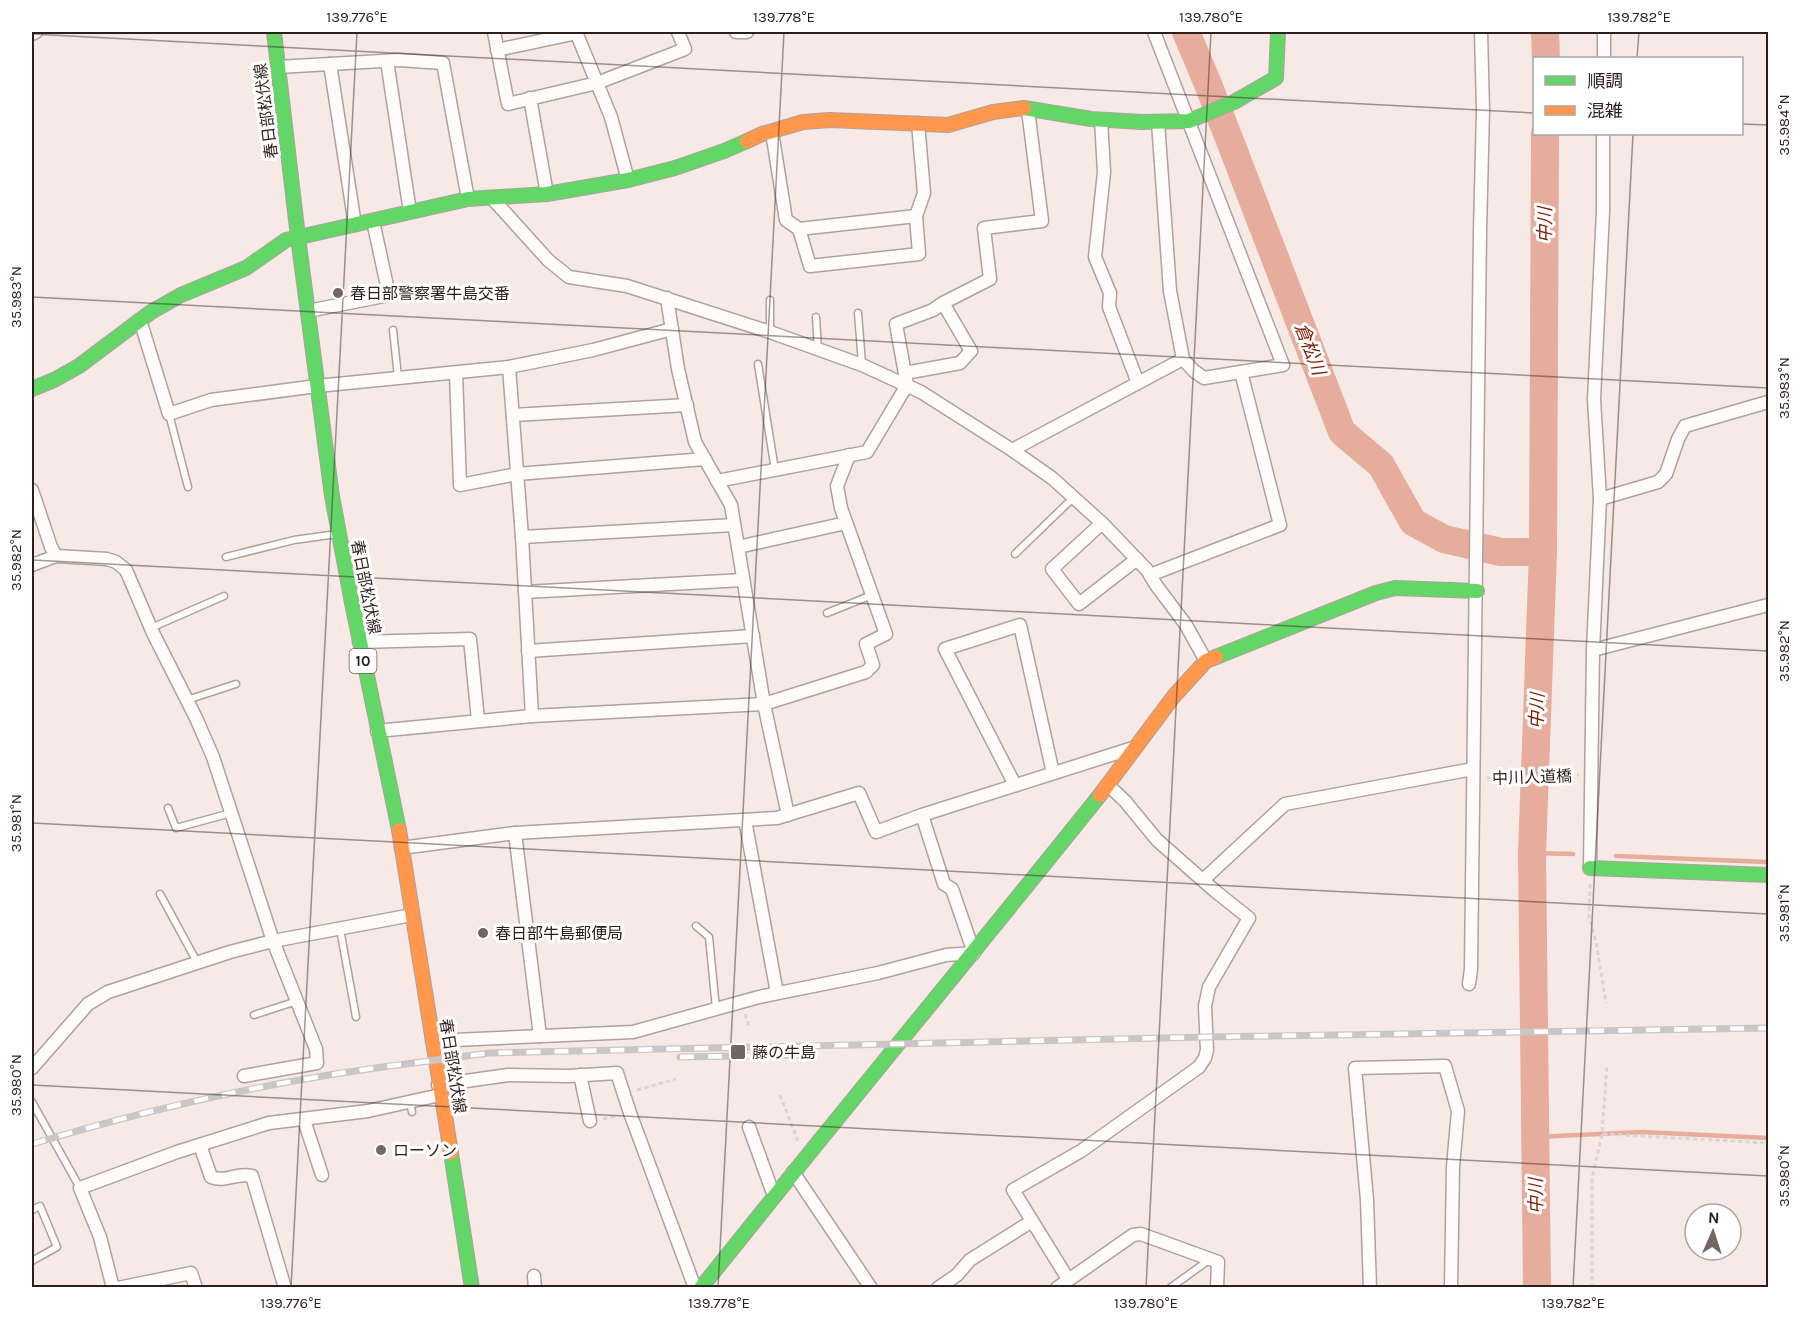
<svg xmlns="http://www.w3.org/2000/svg" width="1800" height="1319" viewBox="0 0 1800 1319" font-family="Karla,'Noto Sans JP',sans-serif">
<rect width="100%" height="100%" fill="#f7eae6"/>
<g fill="none" stroke-linecap="round" stroke-linejoin="round">
<g stroke="#e6ac9c" stroke-width="4.5">
<polyline points="1532,853 1573,854"/>
<polyline points="1616,856 1768,862"/>
<polyline points="1535,1137 1642,1132 1768,1138"/>
</g>
<g stroke="#e6ac9c" stroke-width="28">
<polyline points="1186,32 1208,84 1342,432 1381,465 1413,522 1444,539 1501,552 1543,552"/>
<polyline points="1545,32 1546,58"/>
<polyline points="1537,1288 1532,853 1543,552 1545,134"/>
</g>
<defs>
<g id="lane">
<polyline points="770,300 770,332"/>
<polyline points="858,313 862,364"/>
<polyline points="816,317 818,349"/>
<polyline points="393,330 398,377"/>
<polyline points="758,364 775,470"/>
<polyline points="169,414 188,487"/>
<polyline points="1015,554 1073,498"/>
<polyline points="226,557 294,540 337,534"/>
<polyline points="827,613 872,595"/>
<polyline points="151,628 224,596"/>
<polyline points="187,700 236,684"/>
<polyline points="168,808 176,828 231,813"/>
<polyline points="160,894 197,962"/>
<polyline points="696,926 709,937 716,1009"/>
<polyline points="340,929 356,1017"/>
<polyline points="254,1015 297,1001"/>
<polyline points="32,1102 80,1188"/>
<polyline points="410,1102 412,1112"/>
<polyline points="32,1210 40,1206 57,1247 32,1261"/>
<polyline points="1170,1288 1209,1260"/>
</g>
<g id="street">
<polyline points="494,32 508,104 597,83 685,49 678,32"/>
<polyline points="576,32 611,117 628,180"/>
<polyline points="736,32 747,32"/>
<polyline points="1154,32 1283,365 1204,378 1194,371 1183,359 1170,291 1158,122"/>
<polyline points="32,34 36,32"/>
<polyline points="497,50 577,33"/>
<polyline points="1604,58 1604,32"/>
<polyline points="387,61 410,212"/>
<polyline points="330,64 355,225"/>
<polyline points="278,67 399,60 443,63 468,199"/>
<polyline points="530,98 547,194"/>
<polyline points="1101,120 1104,172 1095,257 1110,293 1109,307 1138,383"/>
<polyline points="772,132 786,220 799,229 916,216"/>
<polyline points="491,197 548,260 569,277 627,286 770,332 862,365 921,392 1012,450 1052,478 1102,523 1147,570 1156,585 1186,625 1206,661"/>
<polyline points="799,229 810,266 919,254 916,216 924,193 918,123"/>
<polyline points="667,298 678,369 695,442 731,505 764,704 788,815"/>
<polyline points="308,311 389,295 373,221"/>
<polyline points="140,320 169,414 211,400 317,386 509,367 593,350 672,329"/>
<polyline points="509,367 522,537 532,716"/>
<polyline points="456,373 460,485 517,474 705,459"/>
<polyline points="905,373 960,363 971,351 943,303"/>
<polyline points="513,415 687,405"/>
<polyline points="1012,450 1183,359"/>
<polyline points="717,481 867,452 907,385 896,324 933,310 943,303 990,279 984,228 1042,221 1028,110"/>
<polyline points="32,490 51,547 56,556"/>
<polyline points="1600,499 1658,482 1666,474 1678,439 1685,426 1768,402"/>
<polyline points="1102,523 1052,569 1079,604 1137,559"/>
<polyline points="522,537 734,525"/>
<polyline points="738,547 846,523"/>
<polyline points="32,565 56,556 107,559 116,562 126,570 153,633 196,718 213,757 273,941 316,1049 317,1063 244,1076"/>
<polyline points="1150,575 1280,525 1241,372"/>
<polyline points="525,592 743,580"/>
<polyline points="359,642 470,639 478,720"/>
<polyline points="1593,650 1768,605"/>
<polyline points="528,651 753,636"/>
<polyline points="377,731 532,716 764,704 866,672 873,665 866,644 886,634 841,508 837,486 849,455"/>
<polyline points="1015,785 945,649 1020,625 1053,773"/>
<polyline points="922,815 1136,747"/>
<polyline points="745,820 777,993"/>
<polyline points="515,833 540,1036"/>
<polyline points="401,848 515,833 777,818 859,793 876,832 922,815 944,884 952,889 974,953 946,955 878,973 759,997 633,1032 432,1041"/>
<polyline points="1590,868 1593,650 1600,499 1594,399 1603,211 1603,134"/>
<polyline points="1203,880 1285,804 1473,769"/>
<polyline points="1469,984 1471,969 1480,231 1483,110 1481,32"/>
<polyline points="32,1068 88,1004 108,992 230,952 273,941 412,915"/>
<polyline points="580,1075 590,1121"/>
<polyline points="438,1085 508,1075 569,1076 617,1073 630,1113 695,1288"/>
<polyline points="304,1120 322,1175"/>
<polyline points="749,1127 774,1196"/>
<path d="M 200,1145 L 211,1177 C 226,1183 236,1172 252,1176 L 285,1288"/>
<polyline points="793,1172 871,1288"/>
<polyline points="534,1276 535,1288"/>
<polyline points="1068,1279 1013,1190 1081,1151 1199,1067 1205,1058 1207,1050 1205,1006 1209,987 1249,918 1215,891 1157,840 1125,801 1108,785"/>
<polyline points="113,1288 100,1237 80,1188 177,1152 269,1123 368,1111 440,1095"/>
<polyline points="118,1288 191,1273 196,1288"/>
<polyline points="938,1288 957,1275 970,1260 1032,1221"/>
<polyline points="1057,1288 1133,1235 1141,1234 1218,1262 1217,1288"/>
<polyline points="1370,1288 1367,1200 1355,1068 1445,1066 1458,1111 1453,1167 1451,1288"/>
</g>
<g id="fast">
<polyline points="274,32 298,237 332,496 352,603 399,830"/>
<polyline points="1024,108 1091,119 1142,122 1189,121 1234,102 1276,78 1278,32"/>
<polyline points="32,389 54,380 79,366 151,312 181,295 246,268 286,240 468,199 547,194 628,180 675,168 724,151 747,141"/>
<polyline points="1216,657 1376,593 1395,588 1477,591"/>
<polyline points="1590,868 1768,875"/>
<polyline points="451,1153 472,1288"/>
<path d="M 701,1288 C 833,1122 968,960 1100,795"/>
</g>
<g id="slow">
<polyline points="747,141 762,134 803,122 830,120 948,125 993,112 1024,108"/>
<polyline points="1100,795 1174,696 1206,661 1216,657"/>
<polyline points="399,830 451,1153"/>
</g>
</defs>
<use href="#lane" stroke="#aea19e" stroke-width="9"/>
<use href="#street" stroke="#aea19e" stroke-width="15"/>
<use href="#fast" stroke="#aea19e" stroke-width="16"/>
<use href="#slow" stroke="#aea19e" stroke-width="16"/>
<g stroke="#dbd6d5" stroke-width="3" stroke-dasharray="4.5 3" stroke-linecap="butt">
<polyline points="1487,778 1579,775"/>
<polyline points="1590,884 1589,916 1596,942 1606,1003"/>
<polyline points="745,1014 749,1026"/>
<polyline points="637,1090 676,1079"/>
<polyline points="780,1095 798,1141"/>
<polyline points="603,1119 617,1116"/>
<polyline points="1603,1134 1768,1143"/>
<polyline points="1592,1288 1592,1178 1602,1134 1607,1065"/>
</g>
<use href="#lane" stroke="#fefcfb" stroke-width="6"/>
<use href="#street" stroke="#fefcfb" stroke-width="12"/>
<use href="#fast" stroke="#63d668" stroke-width="14"/>
<use href="#slow" stroke="#ff974d" stroke-width="14"/>
<defs>
<g id="rail">
<polyline points="680,1057 800,1055"/>
<path d="M 32,1144 C 125,1116 221,1093 317,1077 C 374,1067 432,1061 489,1053 L 1206,1037 L 1768,1028"/>
</g>
</defs>
<use href="#rail" stroke="#cac6c5" stroke-width="7"/>
<use href="#rail" stroke="#fff" stroke-width="4.5" stroke-dasharray="14" stroke-linecap="butt"/>
</g>
<path fill="none" stroke="#2d1f1b" stroke-width="1.5" stroke-opacity="0.45" d="M 32,34 L 1534,113M 1637,58 L 1639,32M 1742,124 L 1768,125M 32,297 L 1768,388M 32,560 L 1768,651M 32,823 L 1768,914M 32,1085 L 1768,1176M 291,1288 L 357,32M 718,1288 L 784,32M 1146,1288 L 1211,32M 1573,1288 L 1633,134"/>
<g fill="#746662" stroke="#fff" stroke-width="2">
<circle cx="338" cy="293" r="6"/>
<circle cx="483" cy="933" r="6"/>
<rect x="730" y="1044" width="16" height="16" rx="3"/>
<circle cx="381" cy="1150" r="6"/>
</g>
<g text-anchor="middle" dominant-baseline="central" stroke-width="6" stroke-linejoin="round" paint-order="stroke">
<rect fill="#fff" stroke="#6c625f" stroke-width="1.5" x="349.5" y="649" width="27" height="24" rx="4.5"/>
<g font-size="15" font-weight="bold" fill="#2d1f1b">
<text x="363" y="661">10</text>
</g>
<g font-size="16" fill="#2d1f1b" stroke="#fff">
<text transform="translate(266 111) rotate(-97)">春日部松伏線</text>
<text transform="translate(366 587) rotate(79)">春日部松伏線</text>
<text transform="translate(1532 777) rotate(-2)">中川人道橋</text>
<text transform="translate(453 1066) rotate(81)">春日部松伏線</text>
</g>
<g font-size="16" fill="#2d1f1b" stroke="#fff" text-anchor="start">
<text x="350" y="293">春日部警察署牛島交番</text>
<text x="495" y="933">春日部牛島郵便局</text>
<text x="752" y="1052">藤の牛島</text>
<text x="393" y="1150">ローソン</text>
</g>
<g font-size="18" font-style="italic" fill="#7d2106" stroke="#fff">
<text transform="translate(1545 225) rotate(-90)">中川</text>
<text transform="translate(1310 349) rotate(69)">倉松川</text>
<text transform="translate(1537 711) rotate(-88)">中川</text>
<text transform="translate(1536 1196) rotate(-91)">中川</text>
</g>
</g>
<rect width="1800" height="1319" fill="none" stroke="#ffffff" stroke-width="66"/>
<rect x="1533" y="57" width="210" height="78" fill="#ffffff" stroke="#aba5a4" stroke-width="1.5"/>
<rect x="1545" y="76" width="30" height="9" fill="#63d668" stroke="#aba5a4" stroke-width="1.5"/>
<text x="1587" y="87" font-size="18" fill="#2d1f1b">順調</text>
<rect x="1545" y="106" width="30" height="9" fill="#ff974d" stroke="#aba5a4" stroke-width="1.5"/>
<text x="1587" y="117" font-size="18" fill="#2d1f1b">混雑</text>
<g transform="translate(1713 1232) rotate(3)"><circle r="28" fill="#ffffff" stroke="#aba5a4" stroke-width="1.5"/>
<path d="M0-4.5L10 22L0 15L-10 22Z" fill="#746662"/>
<text y="-9" font-size="16" font-weight="bold" text-anchor="middle" fill="#2d1f1b">N</text>
</g>
<rect x="33" y="33" width="1734" height="1253" fill="none" stroke="#2d1f1b" stroke-width="2"/>
<g font-size="15" text-anchor="middle" fill="#2d1f1b">
<text x="357" y="22">139.776°E</text>
<text x="784" y="22">139.778°E</text>
<text x="1211" y="22">139.780°E</text>
<text x="1639" y="22">139.782°E</text>
<text transform="translate(1784 125) rotate(-90)" y="5">35.984°N</text>
<text transform="translate(16 297) rotate(-90)" y="5">35.983°N</text>
<text transform="translate(1784 388) rotate(-90)" y="5">35.983°N</text>
<text transform="translate(16 560) rotate(-90)" y="5">35.982°N</text>
<text transform="translate(1784 651) rotate(-90)" y="5">35.982°N</text>
<text transform="translate(16 823) rotate(-90)" y="5">35.981°N</text>
<text transform="translate(1784 913) rotate(-90)" y="5">35.981°N</text>
<text transform="translate(16 1085) rotate(-90)" y="5">35.980°N</text>
<text transform="translate(1784 1176) rotate(-90)" y="5">35.980°N</text>
<text x="291" y="1308">139.776°E</text>
<text x="719" y="1308">139.778°E</text>
<text x="1146" y="1308">139.780°E</text>
<text x="1573" y="1308">139.782°E</text>
</g>
</svg>
